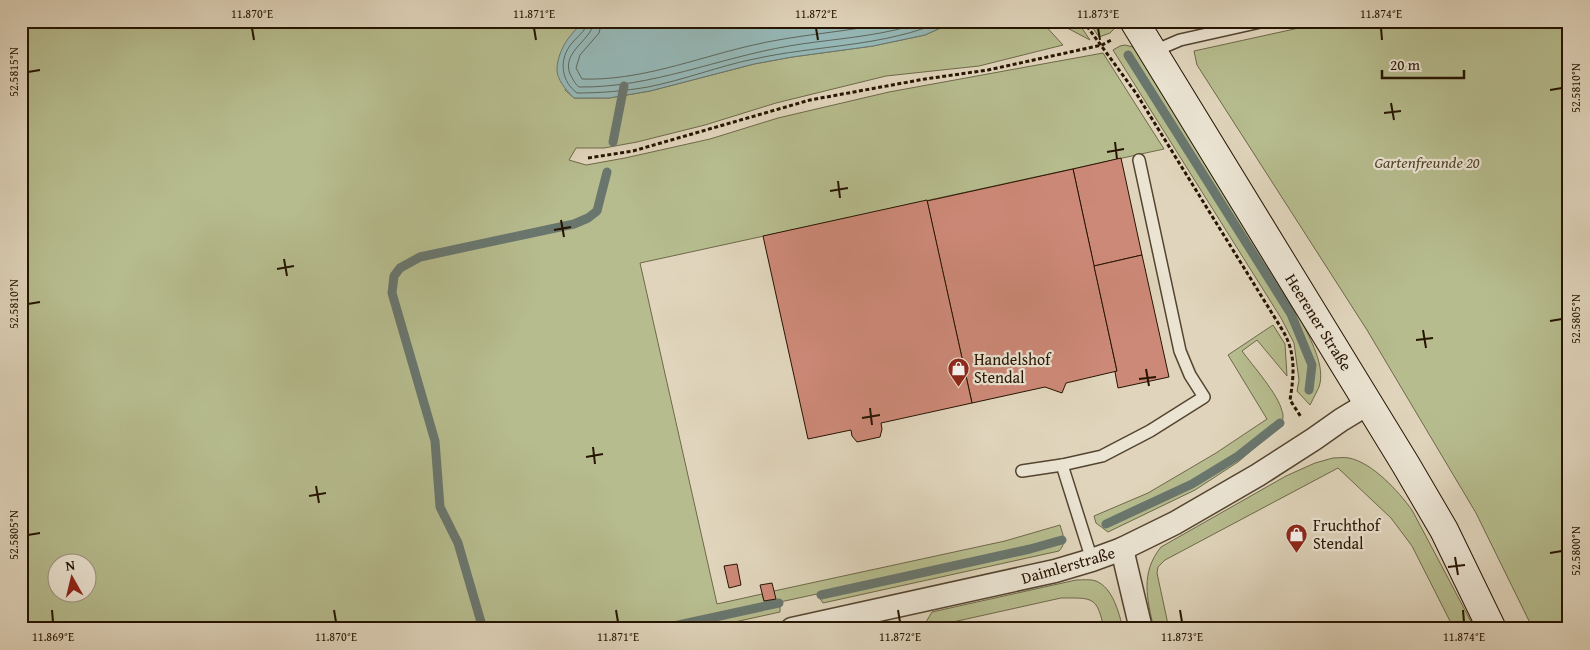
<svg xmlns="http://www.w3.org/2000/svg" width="1590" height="650" viewBox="0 0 1590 650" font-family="'Gentium Book Plus',serif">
<rect width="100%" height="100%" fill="#e0d5bc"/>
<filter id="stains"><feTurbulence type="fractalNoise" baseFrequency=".004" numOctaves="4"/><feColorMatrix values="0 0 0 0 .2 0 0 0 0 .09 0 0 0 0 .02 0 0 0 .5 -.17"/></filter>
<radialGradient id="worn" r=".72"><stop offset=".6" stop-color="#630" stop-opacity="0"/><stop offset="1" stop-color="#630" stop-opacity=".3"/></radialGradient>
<g fill="#b6bc8e" stroke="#6e6848" fill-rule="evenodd">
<path d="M 21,21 L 586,21 L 581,25 L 565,90 L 574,98 L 609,98 L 650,91 L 754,64 L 792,57 L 873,46 L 925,35 L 956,21 L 1041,21 L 1063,45 L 979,66 L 886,76 L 776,103 L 705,125 L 637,142 L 604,148 L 576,148 L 569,160 L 586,165 L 625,158 L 710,139 L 778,118 L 889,92 L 1103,53 L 1164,149 L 640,263 L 717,604 L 762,594 L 764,601 L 775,599 L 774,591 L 1005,541 L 1060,525 C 1063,535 1067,543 1059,551 L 823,603 L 817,594 L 780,602 L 780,612 L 703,629 L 21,629 ZM 58,562 L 88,562 L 88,592 L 58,592 Z"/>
<polygon points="1054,21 1077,21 1090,40"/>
<polygon points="1088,21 1116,21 1115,28 1110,33 1099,37"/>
<polygon points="1331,21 1569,21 1569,629 1533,629 1476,513 1367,330 1197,65 1194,51"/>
<path d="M 1125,45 L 1133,47 L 1140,54 L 1301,320 C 1310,339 1326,366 1319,387 C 1316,393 1313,399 1310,405 L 1297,391 L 1299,380 L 1294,343 L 1281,318 L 1113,50 L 1120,46 Z"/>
<path d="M 1273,325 L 1285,344 L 1287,376 L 1257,340 L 1242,351 C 1253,366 1278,394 1282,411 C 1284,416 1283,421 1280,426 L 1238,462 L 1195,490 L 1108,532 L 1096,523 L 1094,516 L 1148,493 L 1216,453 L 1267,419 L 1228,355 Z"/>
<path d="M 1333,458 C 1338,458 1344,457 1349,458 C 1373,463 1398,491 1412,510 L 1475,629 L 1454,629 L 1412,546 L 1391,518 L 1338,468 L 1165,560 L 1158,567 L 1157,573 L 1169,629 L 1154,629 C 1147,599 1140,573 1161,547 L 1286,476 L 1315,463 Z"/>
<path d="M 1076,580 C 1083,580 1091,579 1096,581 C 1113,588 1119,613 1123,629 L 1104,629 C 1097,596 1093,598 1061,598 L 926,628 L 926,622 L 932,612 Z"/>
</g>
<path fill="#95b8b7" stroke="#69766e" d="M 586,21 L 956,21 L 925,35 L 873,46 L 792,57 L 754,64 L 650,91 L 609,98 L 574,98 C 567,91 556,79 557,68 C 558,50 571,31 586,21 Z"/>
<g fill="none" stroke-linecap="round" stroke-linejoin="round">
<g stroke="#5e665c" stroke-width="1">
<path d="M 588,21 C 587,31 574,39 569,47 C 559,62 562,82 577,93 C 601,93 624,91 648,87 C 684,80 719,66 754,59 C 817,45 884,47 943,21"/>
<path d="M 594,21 C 593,40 561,51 570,74 C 573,79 574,83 579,87 C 651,88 718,58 789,46 C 824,40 860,38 895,30 C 906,27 917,26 928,21"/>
<path d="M 602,21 L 599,33 L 580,55 L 576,68 L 582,79 C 639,81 694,59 749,46 C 798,34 850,32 899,21"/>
</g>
<g stroke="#69766e" stroke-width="9">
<polyline points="1128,55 1291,314 1312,365 1309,390"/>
<polyline points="613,142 624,86"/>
<polyline points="1106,524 1192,484 1238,456 1280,423"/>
<polyline points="821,595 1030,549 1062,540"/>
<polyline points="483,629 458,543 440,507 435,441 392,293 394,276 400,268 420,257 574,224 588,218 597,211 607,172"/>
<polyline points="660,629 779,603"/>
</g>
</g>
<g fill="#cd8978" stroke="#261401">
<polygon points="1121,158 1142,255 1094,266 1073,169"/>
<polygon points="1073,169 1117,371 1066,383 1062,393 1045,387 972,403 927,201"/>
<polygon points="927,200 972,403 881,423 882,429 880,437 857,442 852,436 851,430 808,439 763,236"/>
<polygon points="1142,255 1169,377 1118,388 1115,372 1117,371 1094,266"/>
<polygon points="737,564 741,585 729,588 724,566"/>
<polygon points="772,583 776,599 764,601 760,585"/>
</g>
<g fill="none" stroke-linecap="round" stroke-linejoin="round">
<defs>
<g id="lane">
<polyline points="1152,52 1180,40 1265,21"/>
<polyline points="1062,465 1102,456 1150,431 1204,397 1190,375 1180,351 1139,160"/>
<polyline points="1022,471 1062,465 1092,560"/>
</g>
<g id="street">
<polyline points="1122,549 1141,629"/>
<polyline points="792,629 1055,571 1092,560 1122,549 1175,523 1258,475 1314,439 1341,420 1369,403"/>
</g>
<polyline id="secondary" points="1134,21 1406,465 1444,530 1492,629"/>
</defs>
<use href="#lane" stroke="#544430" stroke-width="14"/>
<use href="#street" stroke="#544430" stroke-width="25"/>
<use href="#secondary" stroke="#261401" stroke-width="30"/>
<g stroke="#261401" stroke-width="3" stroke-dasharray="4 2.5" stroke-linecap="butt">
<path d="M 1083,21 L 1136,93 L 1283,331 C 1296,353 1294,375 1290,400 L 1301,417"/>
<polyline points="588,158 633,151 810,100 925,79 988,70 1102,45 1113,39"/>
</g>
<use href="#lane" stroke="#ebe4d3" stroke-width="11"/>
<use href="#street" stroke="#ebe4d3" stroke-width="22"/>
<use href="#secondary" stroke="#ebe4d3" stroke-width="28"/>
</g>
<path fill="none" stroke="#261401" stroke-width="2" d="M 252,28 L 254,40M 534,28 L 536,40M 816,28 L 818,40M 1098,28 L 1100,40M 1381,28 L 1382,40M 28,72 L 40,70M 1550,90 L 1562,88M 1391,103 L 1394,120M 1384,113 L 1401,111M 1115,142 L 1117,159M 1107,152 L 1124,149M 838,181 L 840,198M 830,191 L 848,188M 561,220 L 564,237M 554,230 L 571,227M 284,259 L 287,276M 277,269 L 294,266M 28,304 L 40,302M 1550,321 L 1562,319M 1423,330 L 1426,348M 1416,340 L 1433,338M 1146,369 L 1149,386M 1139,379 L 1156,377M 870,408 L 872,425M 862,418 L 880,415M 593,447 L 595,464M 586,457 L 603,454M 316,486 L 319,503M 309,496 L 326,493M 28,535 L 40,533M 1550,553 L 1562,551M 1455,557 L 1458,575M 1448,567 L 1465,565M 52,610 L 53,622M 334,610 L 336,622M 616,610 L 618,622M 898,610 L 900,622M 1180,610 L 1182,622M 1463,610 L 1464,622"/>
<defs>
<symbol id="shop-pin" viewBox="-11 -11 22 30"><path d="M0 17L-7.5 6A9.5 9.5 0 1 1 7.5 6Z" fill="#8f2418" stroke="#ebe4d3"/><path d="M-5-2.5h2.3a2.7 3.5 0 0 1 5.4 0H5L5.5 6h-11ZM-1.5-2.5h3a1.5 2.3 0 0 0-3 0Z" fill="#fff"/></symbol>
</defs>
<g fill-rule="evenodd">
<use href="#shop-pin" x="946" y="356" width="25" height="34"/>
<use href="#shop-pin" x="1284" y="522" width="25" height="34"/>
</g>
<g text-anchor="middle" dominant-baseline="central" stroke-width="4.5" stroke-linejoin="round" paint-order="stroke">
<g font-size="16" font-style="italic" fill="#51462b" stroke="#ebe4d3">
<text x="1427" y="162">Gartenfreunde 20</text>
</g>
<g font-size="16" fill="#261401" stroke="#ebe4d3">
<text transform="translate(1319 322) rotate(58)">Heerener Straße</text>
<text transform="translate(1068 565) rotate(-16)">Daimlerstraße</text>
</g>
<g font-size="16" fill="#261401" stroke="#ebe4d3" text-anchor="start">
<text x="974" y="359">Handelshof<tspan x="974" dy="18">Stendal</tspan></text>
<text x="1313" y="525">Fruchthof<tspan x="1313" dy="18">Stendal</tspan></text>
</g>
</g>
<rect width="1590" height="650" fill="none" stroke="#e0d5bc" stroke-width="55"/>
<g transform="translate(72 578) rotate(352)"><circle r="24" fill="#ebe4d3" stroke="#9c917f"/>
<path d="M0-4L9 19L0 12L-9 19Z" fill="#8f2418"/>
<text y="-8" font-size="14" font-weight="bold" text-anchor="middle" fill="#261401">N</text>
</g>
<path d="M1382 70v8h82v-8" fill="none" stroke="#261401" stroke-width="2.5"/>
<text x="1390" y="70" font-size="15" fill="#261401" stroke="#ebe4d3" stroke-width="4" paint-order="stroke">20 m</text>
<rect x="28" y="28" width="1534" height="594" fill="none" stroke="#261401" stroke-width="2"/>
<g font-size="12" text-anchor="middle" fill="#261401">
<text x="252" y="18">11.870°E</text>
<text x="534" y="18">11.871°E</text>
<text x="816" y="18">11.872°E</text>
<text x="1098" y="18">11.873°E</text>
<text x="1381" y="18">11.874°E</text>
<text transform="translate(14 72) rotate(-90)" y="4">52.5815°N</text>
<text transform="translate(1576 88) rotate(-90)" y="4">52.5810°N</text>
<text transform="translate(14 304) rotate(-90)" y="4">52.5810°N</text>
<text transform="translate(1576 319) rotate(-90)" y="4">52.5805°N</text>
<text transform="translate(14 535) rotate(-90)" y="4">52.5805°N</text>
<text transform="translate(1576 551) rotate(-90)" y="4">52.5800°N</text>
<text x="53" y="641">11.869°E</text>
<text x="336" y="641">11.870°E</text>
<text x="618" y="641">11.871°E</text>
<text x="900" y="641">11.872°E</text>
<text x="1182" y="641">11.873°E</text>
<text x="1464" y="641">11.874°E</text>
</g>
<rect width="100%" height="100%" filter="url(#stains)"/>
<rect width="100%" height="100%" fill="url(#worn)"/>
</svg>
